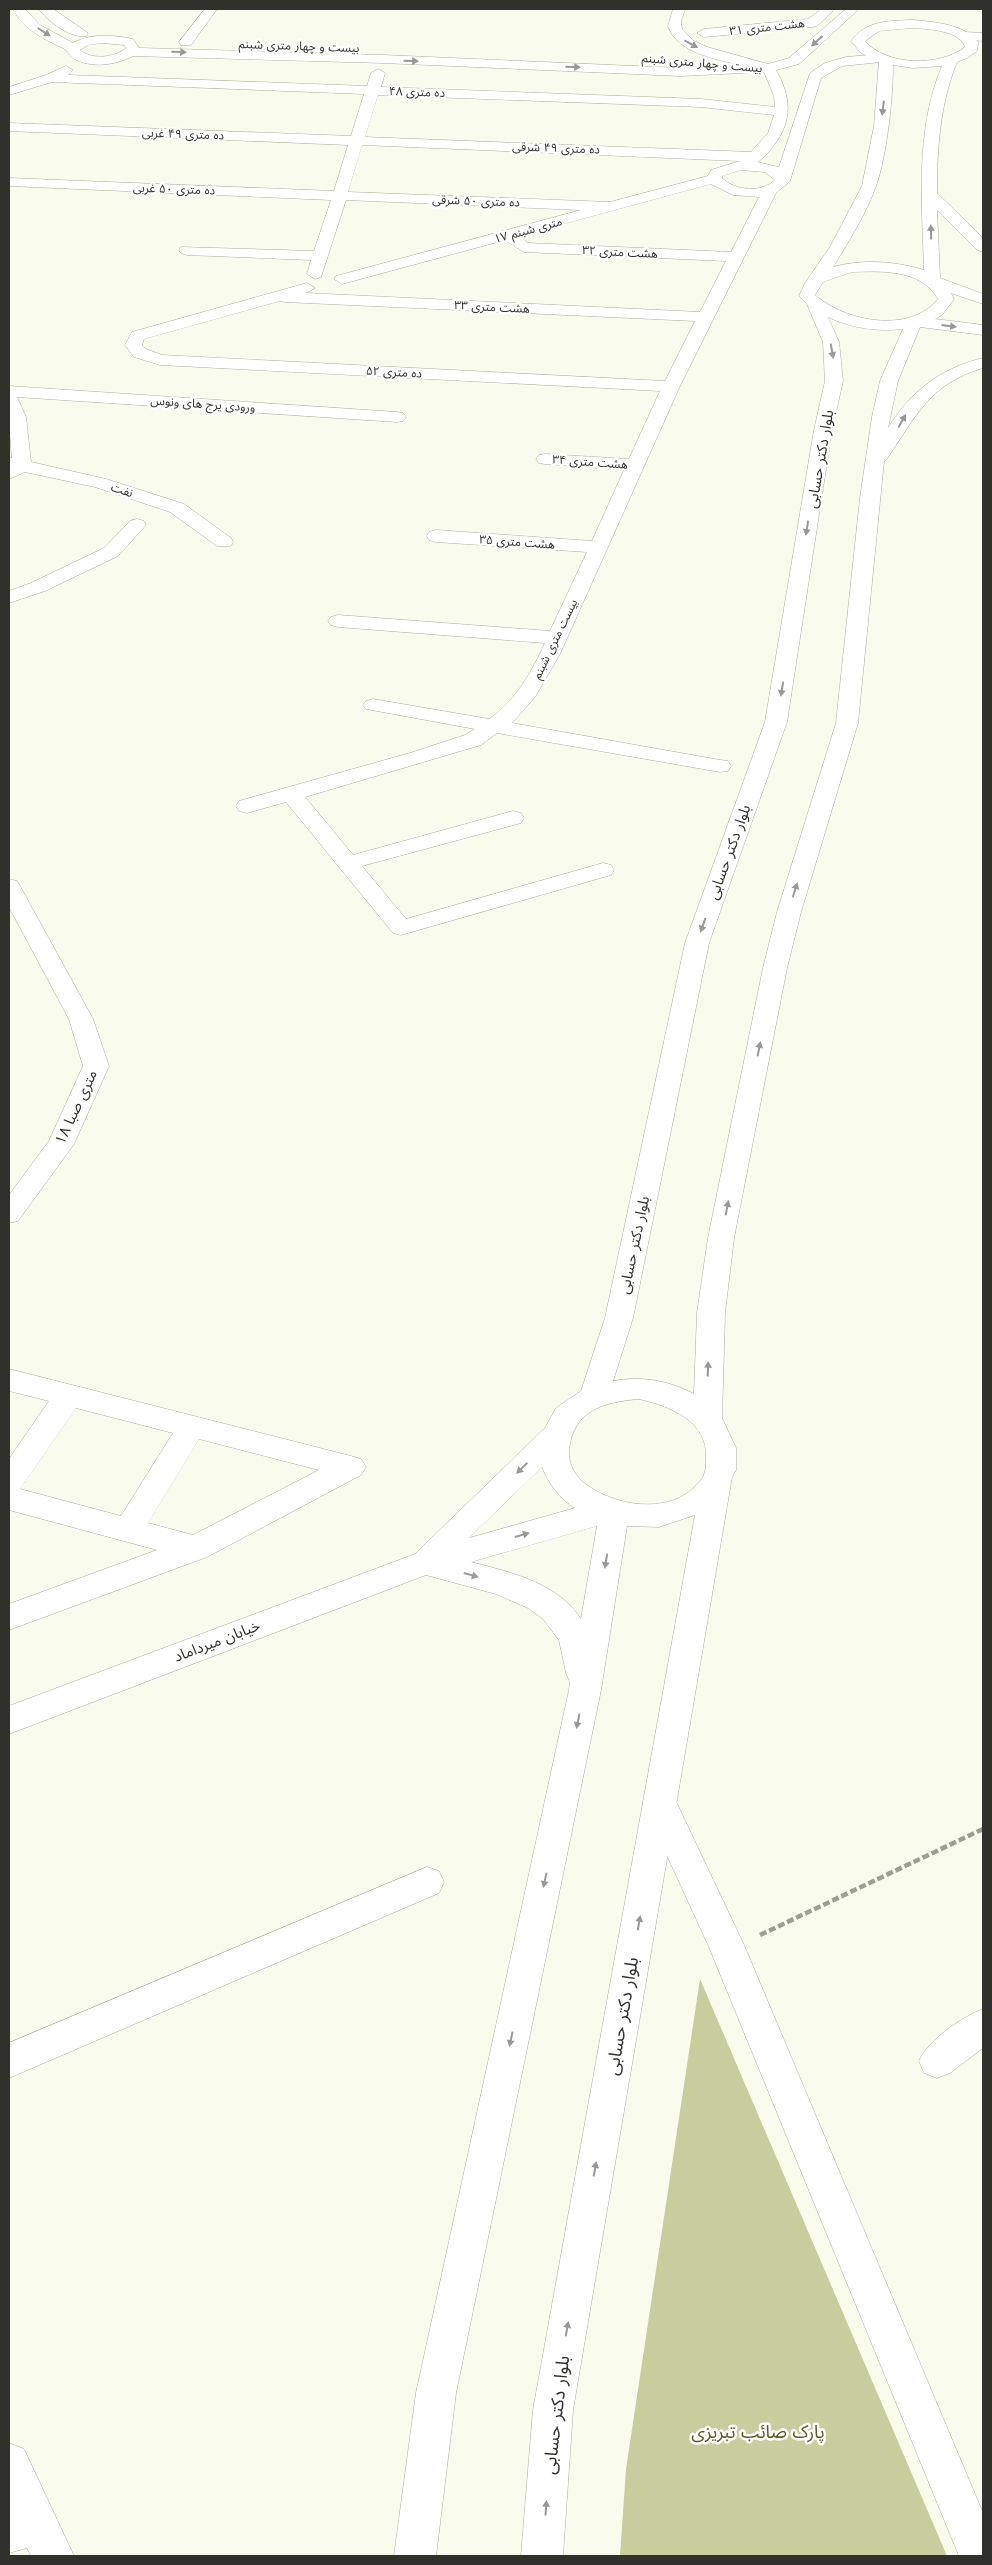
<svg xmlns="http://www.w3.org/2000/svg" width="992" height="2565" viewBox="0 0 992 2565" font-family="Jost,'Noto Sans Arabic',sans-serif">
<rect width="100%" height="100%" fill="#f9fbed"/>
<polygon fill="#c7cd9c" points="700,1979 947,2556 620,2556 626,2469"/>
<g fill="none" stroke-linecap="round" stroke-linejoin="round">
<defs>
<g id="minor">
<path d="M 13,9 L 25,9 L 40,25 L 73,43 C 90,33 114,35 133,39 L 139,48 L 383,55 L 680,68 L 740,65 C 716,59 677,53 668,26 L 673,9 L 685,10 L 681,21 L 682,29 L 694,41 L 707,47 L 768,64 L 789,58 L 846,9 L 859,9 L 799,64 L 776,70 C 791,97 793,120 774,145 C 770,151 763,159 757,162 L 779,167 L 810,73 L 825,63 L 846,57 L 881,54 L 888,58 L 881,62 L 842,66 L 821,78 L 790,181 L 776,193 L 680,386 L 560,654 L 535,697 L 512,723 L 720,760 L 728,761 L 731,766 L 728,771 L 720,772 L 497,733 L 481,745 L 305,797 L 353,855 L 513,811 L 521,813 L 524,818 L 521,823 L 362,866 L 406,919 L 603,863 L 611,865 L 614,870 L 611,875 L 401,935 L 393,933 L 286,802 L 247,813 L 239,811 L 236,806 L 239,801 L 410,753 L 465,735 L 475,729 L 366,709 L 363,705 L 366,701 L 373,699 L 489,719 C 516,701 532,671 545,643 L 338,627 L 331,625 L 328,621 L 331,617 L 338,615 L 550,631 L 587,552 L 436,542 L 429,540 L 427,536 L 429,532 L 436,530 L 592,541 L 624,470 L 545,464 L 539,463 L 536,459 L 539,455 L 545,454 L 629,459 L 660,391 L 160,365 L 134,357 L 125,345 L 132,332 L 307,283 L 315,288 L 306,293 L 700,312 L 726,261 L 524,252 L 505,240 L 342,284 L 334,279 L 336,276 L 581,210 L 346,200 L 321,277 L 315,279 L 307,274 L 311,260 L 187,255 L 181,253 L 179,250 L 181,247 L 314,251 L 331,200 L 9,186 L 9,178 L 334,191 L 348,145 L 9,131 L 9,123 L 351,136 L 364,94 L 52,82 L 9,95 L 9,87 L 46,75 L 66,66 L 73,70 L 68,75 L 367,86 L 371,73 L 378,69 L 385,73 L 381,87 L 701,99 L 775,107 L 774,96 L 764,72 L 680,76 L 383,63 L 133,56 C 116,65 91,69 73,58 C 68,55 68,50 63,48 C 43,39 23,29 13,9 ZM 102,43 L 124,45 L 126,48 C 114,58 92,60 80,50 L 88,45 ZM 378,95 L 701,107 L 774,115 L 768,133 L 751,152 L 365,137 ZM 362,145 L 740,161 L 711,170 L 708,176 L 610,202 L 348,192 ZM 741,170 L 765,172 L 775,180 C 762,193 735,191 722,178 L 722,176 ZM 711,184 L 733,195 L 759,197 L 731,252 L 528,243 L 519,236 ZM 280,301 L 285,302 L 695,321 L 665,381 L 162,355 L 146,349 L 142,345 L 144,339 Z"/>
<path d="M 39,9 L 53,9 L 88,33 L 86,36 C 71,39 46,20 39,9 Z"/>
<polygon points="205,9 217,9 191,45 181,45 179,42"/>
<polygon points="818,9 832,9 833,11 817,26 812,27 704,37 697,33 704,29 808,19 819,11"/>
<polygon points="964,32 983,33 983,41 959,39 957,36"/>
<polygon points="9,386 397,412 403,413 406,417 403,421 397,422 17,397 26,417 31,462 106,479 184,504 231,538 233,542 231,546 217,546 170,512 95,487 25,472 9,479 9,458 12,458 9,422"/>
<polygon points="137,519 144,521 146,525 118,556 45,591 9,603 9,591 31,583 104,548 130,521"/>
<polygon points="9,879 17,881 20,886 93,1019 109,1066 74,1144 18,1221 9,1223 9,1195 49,1141 83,1066 69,1019 9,907"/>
<path d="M 9,1369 L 351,1456 L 361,1459 L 366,1467 L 361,1475 L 207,1557 L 9,1630 L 9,1604 L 157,1550 L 9,1510 L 9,1459 L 49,1401 L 9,1391 ZM 76,1408 L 173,1433 L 121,1516 L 20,1489 ZM 199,1439 L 319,1470 L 193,1535 L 148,1523 Z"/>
<polygon points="660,1788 672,1793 744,1945 983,2513 983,2556 959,2556 709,1947 643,1803 648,1793"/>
<polygon points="427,1867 439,1871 444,1882 439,1893 9,2078 9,2043"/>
<path d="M 983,2009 L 983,2048 L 950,2073 L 937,2078 L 924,2073 L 919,2061 C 928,2040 962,2017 983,2009 Z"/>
<polygon points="9,2443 24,2449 74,2556 31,2556 27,2548 9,2553"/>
</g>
<path id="major" d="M 913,20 C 934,22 964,24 978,42 L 977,51 L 967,58 L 957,62 C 940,104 937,147 937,193 L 983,238 L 983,252 L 977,250 L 937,210 L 940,278 L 983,294 L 983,304 L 951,293 L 954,299 L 942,315 L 935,319 L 983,325 L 983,335 L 920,327 L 898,381 L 888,428 C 911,391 941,368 983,358 L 983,368 C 927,385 917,416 886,460 L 884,461 L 858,723 L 801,912 L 787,968 L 734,1238 L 725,1313 L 722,1418 L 736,1448 L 736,1470 L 732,1477 L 573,2410 L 563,2556 L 521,2556 L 533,2410 L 695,1515 L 659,1527 L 627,1526 L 601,1690 L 456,2393 L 436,2556 L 394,2556 L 416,2393 L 569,1690 L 570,1682 L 566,1673 L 559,1640 L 543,1619 L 528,1608 L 496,1594 L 426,1575 L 9,1734 L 9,1706 L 415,1554 L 545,1428 L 556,1408 L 581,1391 L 605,1318 L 685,943 L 765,722 L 814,430 L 825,381 L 823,342 L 807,304 L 799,296 L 805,283 L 830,247 L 862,186 L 874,126 L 879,61 L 861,53 L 851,41 C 866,20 890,21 913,20 ZM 913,28 C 927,29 960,30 965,47 C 940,67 886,66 865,41 L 879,31 ZM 893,65 L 913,68 L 942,66 C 915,130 922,202 924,270 C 894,261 863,259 833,267 C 848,243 867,212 876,186 C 887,155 893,98 893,65 ZM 852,272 C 882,271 921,269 938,299 C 910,334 846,322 815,295 L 823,282 ZM 828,317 C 850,328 878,332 903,329 L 880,381 L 872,417 L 860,498 L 836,723 L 777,912 L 763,968 L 708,1238 L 697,1313 L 694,1394 C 668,1380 641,1376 613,1381 L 633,1318 L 709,943 L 787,722 L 832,430 L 843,381 L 839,342 ZM 639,1399 C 670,1406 708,1421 706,1458 C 706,1467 706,1473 701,1480 C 673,1517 614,1507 583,1482 C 573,1473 568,1462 569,1449 C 574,1409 605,1402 639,1399 ZM 542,1467 C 549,1484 559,1498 575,1508 L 469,1538 ZM 597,1526 L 581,1619 C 558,1583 510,1572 471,1562 Z"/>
</defs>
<use href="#minor" stroke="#abad9f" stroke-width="1"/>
<use href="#major" stroke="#abad9f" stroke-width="1"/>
<polyline stroke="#9c9e93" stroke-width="4.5" stroke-dasharray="7 3" stroke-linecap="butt" points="760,1935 983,1829"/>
<use href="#minor" fill="#fff" fill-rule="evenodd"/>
<use href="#major" fill="#fff" fill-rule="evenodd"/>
</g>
<defs><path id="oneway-solid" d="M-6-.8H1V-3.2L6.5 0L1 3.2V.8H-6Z" transform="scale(1.25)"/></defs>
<g fill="#989895">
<use href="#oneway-solid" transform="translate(44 32) rotate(32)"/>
<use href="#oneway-solid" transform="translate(817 41) rotate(138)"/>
<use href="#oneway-solid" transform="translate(691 44) rotate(29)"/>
<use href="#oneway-solid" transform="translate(179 52) rotate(2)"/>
<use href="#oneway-solid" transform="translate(411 61) rotate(2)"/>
<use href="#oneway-solid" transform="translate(573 67) rotate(2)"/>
<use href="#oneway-solid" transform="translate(883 108) rotate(97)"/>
<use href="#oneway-solid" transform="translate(931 232) rotate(-91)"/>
<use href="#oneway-solid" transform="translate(949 326) rotate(7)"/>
<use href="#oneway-solid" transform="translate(832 351) rotate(80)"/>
<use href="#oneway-solid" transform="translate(902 421) rotate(-60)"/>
<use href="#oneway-solid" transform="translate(807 528) rotate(99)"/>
<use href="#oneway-solid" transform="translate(782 689) rotate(99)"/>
<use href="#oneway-solid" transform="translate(795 890) rotate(-73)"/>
<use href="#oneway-solid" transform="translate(703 925) rotate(110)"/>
<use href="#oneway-solid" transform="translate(759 1049) rotate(-79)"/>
<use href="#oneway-solid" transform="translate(727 1208) rotate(-79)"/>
<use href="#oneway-solid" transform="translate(708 1369) rotate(-88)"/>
<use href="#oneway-solid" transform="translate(522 1468) rotate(136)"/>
<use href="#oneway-solid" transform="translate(522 1535) rotate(-16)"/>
<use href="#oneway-solid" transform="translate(606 1561) rotate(99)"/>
<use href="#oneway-solid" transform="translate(471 1575) rotate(16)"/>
<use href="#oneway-solid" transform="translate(578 1721) rotate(102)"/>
<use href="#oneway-solid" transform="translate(545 1880) rotate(102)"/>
<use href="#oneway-solid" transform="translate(639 1923) rotate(-80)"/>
<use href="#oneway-solid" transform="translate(511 2039) rotate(102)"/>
<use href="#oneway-solid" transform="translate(595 2169) rotate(-80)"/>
<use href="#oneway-solid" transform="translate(567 2329) rotate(-80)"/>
<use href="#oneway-solid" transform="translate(546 2508) rotate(-86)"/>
</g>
<g text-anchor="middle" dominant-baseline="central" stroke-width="5" stroke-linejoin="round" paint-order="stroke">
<g font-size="12" fill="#30312b" stroke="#fff">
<text transform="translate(767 27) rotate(-6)">هشت متری ۳۱</text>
<text transform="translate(299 46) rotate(2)">بیست و چهار متری شبنم</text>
<text transform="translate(702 63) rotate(5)">بیست و چهار متری شبنم</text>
<text transform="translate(417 92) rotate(2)">ده متری ۴۸</text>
<text transform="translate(183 134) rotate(2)">ده متری ۴۹ غربی</text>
<text transform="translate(556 148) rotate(2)">ده متری ۴۹ شرقی</text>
<text transform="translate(174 189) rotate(2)">ده متری ۵۰ غربی</text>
<text transform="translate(476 201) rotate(2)">ده متری ۵۰ شرقی</text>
<text transform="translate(528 230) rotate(-15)">۱۷ متری شبنم</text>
<text transform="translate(620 252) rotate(3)">هشت متری ۳۲</text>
<text transform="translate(492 307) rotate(3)">هشت متری ۳۳</text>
<text transform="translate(394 372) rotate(3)">ده متری ۵۲</text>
<text transform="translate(203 404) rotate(4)">ورودی یرج های ونوس</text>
<text transform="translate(590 462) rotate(4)">هشت متری ۳۴</text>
<text transform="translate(122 490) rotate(18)">نفت</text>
<text transform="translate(517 542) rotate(4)">هشت متری ۳۵</text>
<text transform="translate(555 639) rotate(-64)">بیست متری شبنم</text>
</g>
<g font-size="15" fill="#30312b" stroke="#fff">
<text transform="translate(820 459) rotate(-80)">بلوار دکتر حسابی</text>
<text transform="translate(729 852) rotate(-70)">بلوار دکتر حسابی</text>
<text transform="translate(76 1107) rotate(-65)">متری صبا ۱۸</text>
<text transform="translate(634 1245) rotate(-78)">بلوار دکتر حسابی</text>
<text transform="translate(217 1641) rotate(-21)">خیابان میرداماد</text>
</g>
<g font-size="18" fill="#30312b" stroke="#fff">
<text transform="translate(622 2016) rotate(-80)">بلوار دکتر حسابی</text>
<text transform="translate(556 2415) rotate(-83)">بلوار دکتر حسابی</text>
</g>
<g font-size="18" fill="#585c22" stroke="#fff">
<text x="758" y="2432">پارک صائب تبریزی</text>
</g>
</g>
<rect width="992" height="2565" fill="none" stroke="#30312b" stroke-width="20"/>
</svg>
